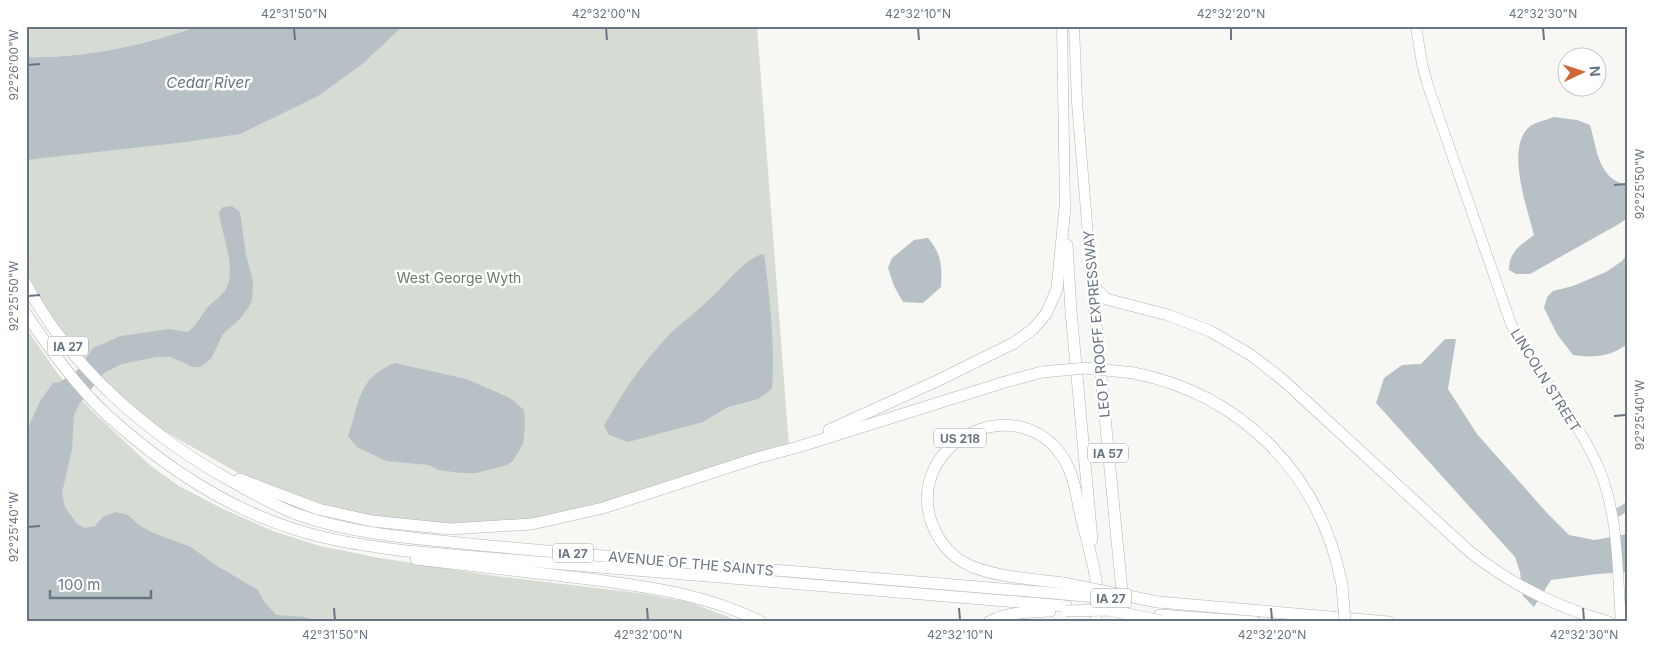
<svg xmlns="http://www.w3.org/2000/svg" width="1654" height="648" viewBox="0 0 1654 648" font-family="Inter,sans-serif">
<rect width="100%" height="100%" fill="#f7f7f4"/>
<g fill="#d6dbd4">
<path d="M 26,26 L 198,26 C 147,45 81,59 26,57 Z"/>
<polygon points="372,26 757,26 789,446 646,494 532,524 450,529 372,521 322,504 270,491 132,413 53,326 26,282 26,141"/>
<polygon points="26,328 58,374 91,410 151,466 179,486 223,509 273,531 320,546 380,558 495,576 639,593 689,602 742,622 26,622"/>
</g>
<g fill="#b7c0c5">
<path d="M 198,26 L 403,26 L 361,65 L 318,96 L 240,134 L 186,142 L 26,160 L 26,57 C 81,59 147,45 198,26 Z"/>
<path d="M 1554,117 L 1577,120 L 1590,125 C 1597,149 1598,180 1628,185 L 1628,218 L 1617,225 L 1530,274 L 1516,274 L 1509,270 C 1509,251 1521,245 1534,235 C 1528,210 1505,149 1529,127 C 1535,122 1546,120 1554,117 Z"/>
<path d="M 232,206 L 240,212 L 246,255 L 253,281 L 252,300 L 248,308 L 240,319 L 223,334 L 211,359 L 200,367 L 193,367 L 171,357 L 156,357 L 122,364 L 104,373 L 80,403 L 74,415 L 72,449 L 62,493 L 65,507 L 77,524 L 85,528 L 95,526 L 103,517 L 116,512 L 128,515 L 139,525 L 151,532 L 191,547 L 217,566 L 258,590 L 263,600 L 276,615 L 304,617 L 320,622 L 26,622 L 26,437 L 31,421 L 40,401 L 53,383 L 60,382 L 79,369 L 93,348 L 121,336 L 169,329 L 188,332 C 197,325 200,317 207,308 C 212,302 219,298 224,292 C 239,271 221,234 219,212 L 223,207 Z"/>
<path d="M 928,238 C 942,255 942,266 941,287 L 923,303 L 903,302 L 894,286 L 888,268 L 892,258 L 914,240 Z"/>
<path d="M 1628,253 L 1628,343 C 1612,357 1593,358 1573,355 L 1557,334 L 1544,308 L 1547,297 L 1553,291 L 1573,286 L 1606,272 L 1622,261 Z"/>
<path d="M 764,254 C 770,298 775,344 772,389 L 758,399 L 728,407 L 703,422 L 628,442 L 609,435 L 604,426 C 622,392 644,361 671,333 C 685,320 701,308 714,295 C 727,283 747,256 764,254 Z"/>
<polygon points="1445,339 1456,339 1448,389 1477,434 1547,513 1569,535 1594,540 1628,534 1628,572 1597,574 1551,580 1534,607 1523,596 1520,572 1515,557 1376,403 1384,378 1402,365 1421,364"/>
<path d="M 395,363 L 466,379 L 510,398 L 524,410 L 525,425 L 523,444 L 513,461 L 507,465 L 476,473 L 460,473 L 439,470 L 428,465 L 386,461 L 357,447 L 348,436 C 360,403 356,379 395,363 Z"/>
</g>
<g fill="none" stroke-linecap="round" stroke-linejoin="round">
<defs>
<g id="major">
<polyline points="1062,26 1065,207"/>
<polyline points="1074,26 1077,102 1092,284"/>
<path d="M 1416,26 L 1422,64 L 1428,86 L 1511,324 C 1537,375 1578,418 1600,471 C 1619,518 1617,572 1621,622"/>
</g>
<g id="highway">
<polyline points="1067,245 1071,311 1092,540"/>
<path d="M 26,284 C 71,369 150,436 233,482 C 254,494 277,507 299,515 C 348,532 399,537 450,542 C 498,547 545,551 592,555 C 750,568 907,581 1064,594"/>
<path d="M 1092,284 L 1106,299 L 1168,315 L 1210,331 L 1251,355 L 1283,380 L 1470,552 C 1511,584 1558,608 1609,622"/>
<polyline points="1092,284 1125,622"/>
<path d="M 26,314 C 50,349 76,386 107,415 C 161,464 224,507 294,529 C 330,541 368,546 406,551 L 1066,606"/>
<path d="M 1134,373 C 1243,395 1321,475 1342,585"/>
<polyline points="829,430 939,380 1014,343 1033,329 1046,314 1057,289 1065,207"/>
<polyline points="239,479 318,509 372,521 450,529 532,524 603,508 757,458 798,447 1005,382 1042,372"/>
<path d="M 416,559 C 473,566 531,572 589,579 C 648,587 707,594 761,622"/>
<path d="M 1063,583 C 1034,579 988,577 963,562 C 948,553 937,538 931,521 C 906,441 1019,387 1064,459 C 1075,477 1077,501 1082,521 C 1087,541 1095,567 1097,588 C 1097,599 1096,611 1096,622"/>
<polyline points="1158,602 1389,622"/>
<polyline points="1160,615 1255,622"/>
<path d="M 989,622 C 1008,612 1029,612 1050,611"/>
</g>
</defs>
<use href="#major" stroke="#b2b6ba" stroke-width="11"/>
<use href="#highway" stroke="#b2b5b9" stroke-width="12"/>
<polyline stroke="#bfc2c6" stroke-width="8" points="1612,516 1628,506"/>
<use href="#major" stroke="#fff" stroke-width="10"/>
<use href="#highway" stroke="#fff" stroke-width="11"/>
<defs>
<g id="highway-bridge">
<polyline points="1042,372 1086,368 1134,373"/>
<polyline points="1063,583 1158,602"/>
<polyline points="1342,585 1345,622"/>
<polyline points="1064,594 1104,598"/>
<polyline points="1066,611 1109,610 1161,621"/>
</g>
</defs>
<use href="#highway-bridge" stroke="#b2b5b9" stroke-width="12" stroke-linecap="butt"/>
<use href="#highway-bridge" stroke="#fff" stroke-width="11"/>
</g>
<path fill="none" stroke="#697582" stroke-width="2" d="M 294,28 L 295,40M 606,28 L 607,40M 918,28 L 919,40M 1231,28 L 1231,40M 1543,28 L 1544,40M 28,65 L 40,64M 1614,185 L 1626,184M 28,296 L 40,295M 1614,416 L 1626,415M 28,527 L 40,526M 334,608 L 335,620M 647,608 L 648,620M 959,608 L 960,620M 1271,608 L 1272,620M 1583,608 L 1584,620"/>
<g text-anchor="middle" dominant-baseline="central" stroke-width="5" stroke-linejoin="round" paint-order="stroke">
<g fill="#fff" stroke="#969ea8" stroke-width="1">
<rect x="48" y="336.5" width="40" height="19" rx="4"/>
<rect x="934" y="428.5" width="52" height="19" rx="4"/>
<rect x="1088" y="443.5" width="40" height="19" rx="4"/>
<rect x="553" y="543.5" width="40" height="19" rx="4"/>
<rect x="1091" y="588.5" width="40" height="19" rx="4"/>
</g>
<g font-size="12" font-weight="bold" fill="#697582">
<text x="68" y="346">IA 27</text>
<text x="960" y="438">US 218</text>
<text x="1108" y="453">IA 57</text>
<text x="573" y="553">IA 27</text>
<text x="1111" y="598">IA 27</text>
</g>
<g font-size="14" fill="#6a7a67" stroke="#fff">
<text x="459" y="277">West George Wyth</text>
</g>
<g font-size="14" fill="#697582" stroke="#fff">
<text transform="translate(1096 324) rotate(-95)">LEO P ROOFF EXPRESSWAY</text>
<text transform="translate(1546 380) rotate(58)">LINCOLN STREET</text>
<text transform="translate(691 563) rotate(5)">AVENUE OF THE SAINTS</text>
</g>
<g font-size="15" font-style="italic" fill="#65767e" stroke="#fff">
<text x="208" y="82">Cedar River</text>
</g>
</g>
<rect width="1654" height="648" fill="none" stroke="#ffffff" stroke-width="55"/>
<g transform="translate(1582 72) rotate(86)"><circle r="24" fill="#ffffff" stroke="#c3c8cd"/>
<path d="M0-4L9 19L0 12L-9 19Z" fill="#d0673b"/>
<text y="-8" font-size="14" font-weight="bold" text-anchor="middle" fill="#697582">N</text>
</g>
<path d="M50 590v8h101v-8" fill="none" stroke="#697582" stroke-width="2.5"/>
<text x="58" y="590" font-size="15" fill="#697582" stroke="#ffffff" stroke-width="4" paint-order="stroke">100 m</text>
<rect x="28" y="28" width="1598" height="592" fill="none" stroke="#697582" stroke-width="2"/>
<g font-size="12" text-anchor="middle" fill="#697582">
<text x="294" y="18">42°31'50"N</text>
<text x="606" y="18">42°32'00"N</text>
<text x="918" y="18">42°32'10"N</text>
<text x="1231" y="18">42°32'20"N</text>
<text x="1543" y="18">42°32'30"N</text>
<text transform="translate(14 65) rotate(-90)" y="4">92°26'00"W</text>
<text transform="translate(1640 184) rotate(-90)" y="4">92°25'50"W</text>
<text transform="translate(14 296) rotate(-90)" y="4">92°25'50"W</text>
<text transform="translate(1640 415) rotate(-90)" y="4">92°25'40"W</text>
<text transform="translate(14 527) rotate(-90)" y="4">92°25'40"W</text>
<text x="335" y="639">42°31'50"N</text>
<text x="648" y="639">42°32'00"N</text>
<text x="960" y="639">42°32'10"N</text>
<text x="1272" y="639">42°32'20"N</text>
<text x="1584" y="639">42°32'30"N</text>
</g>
</svg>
